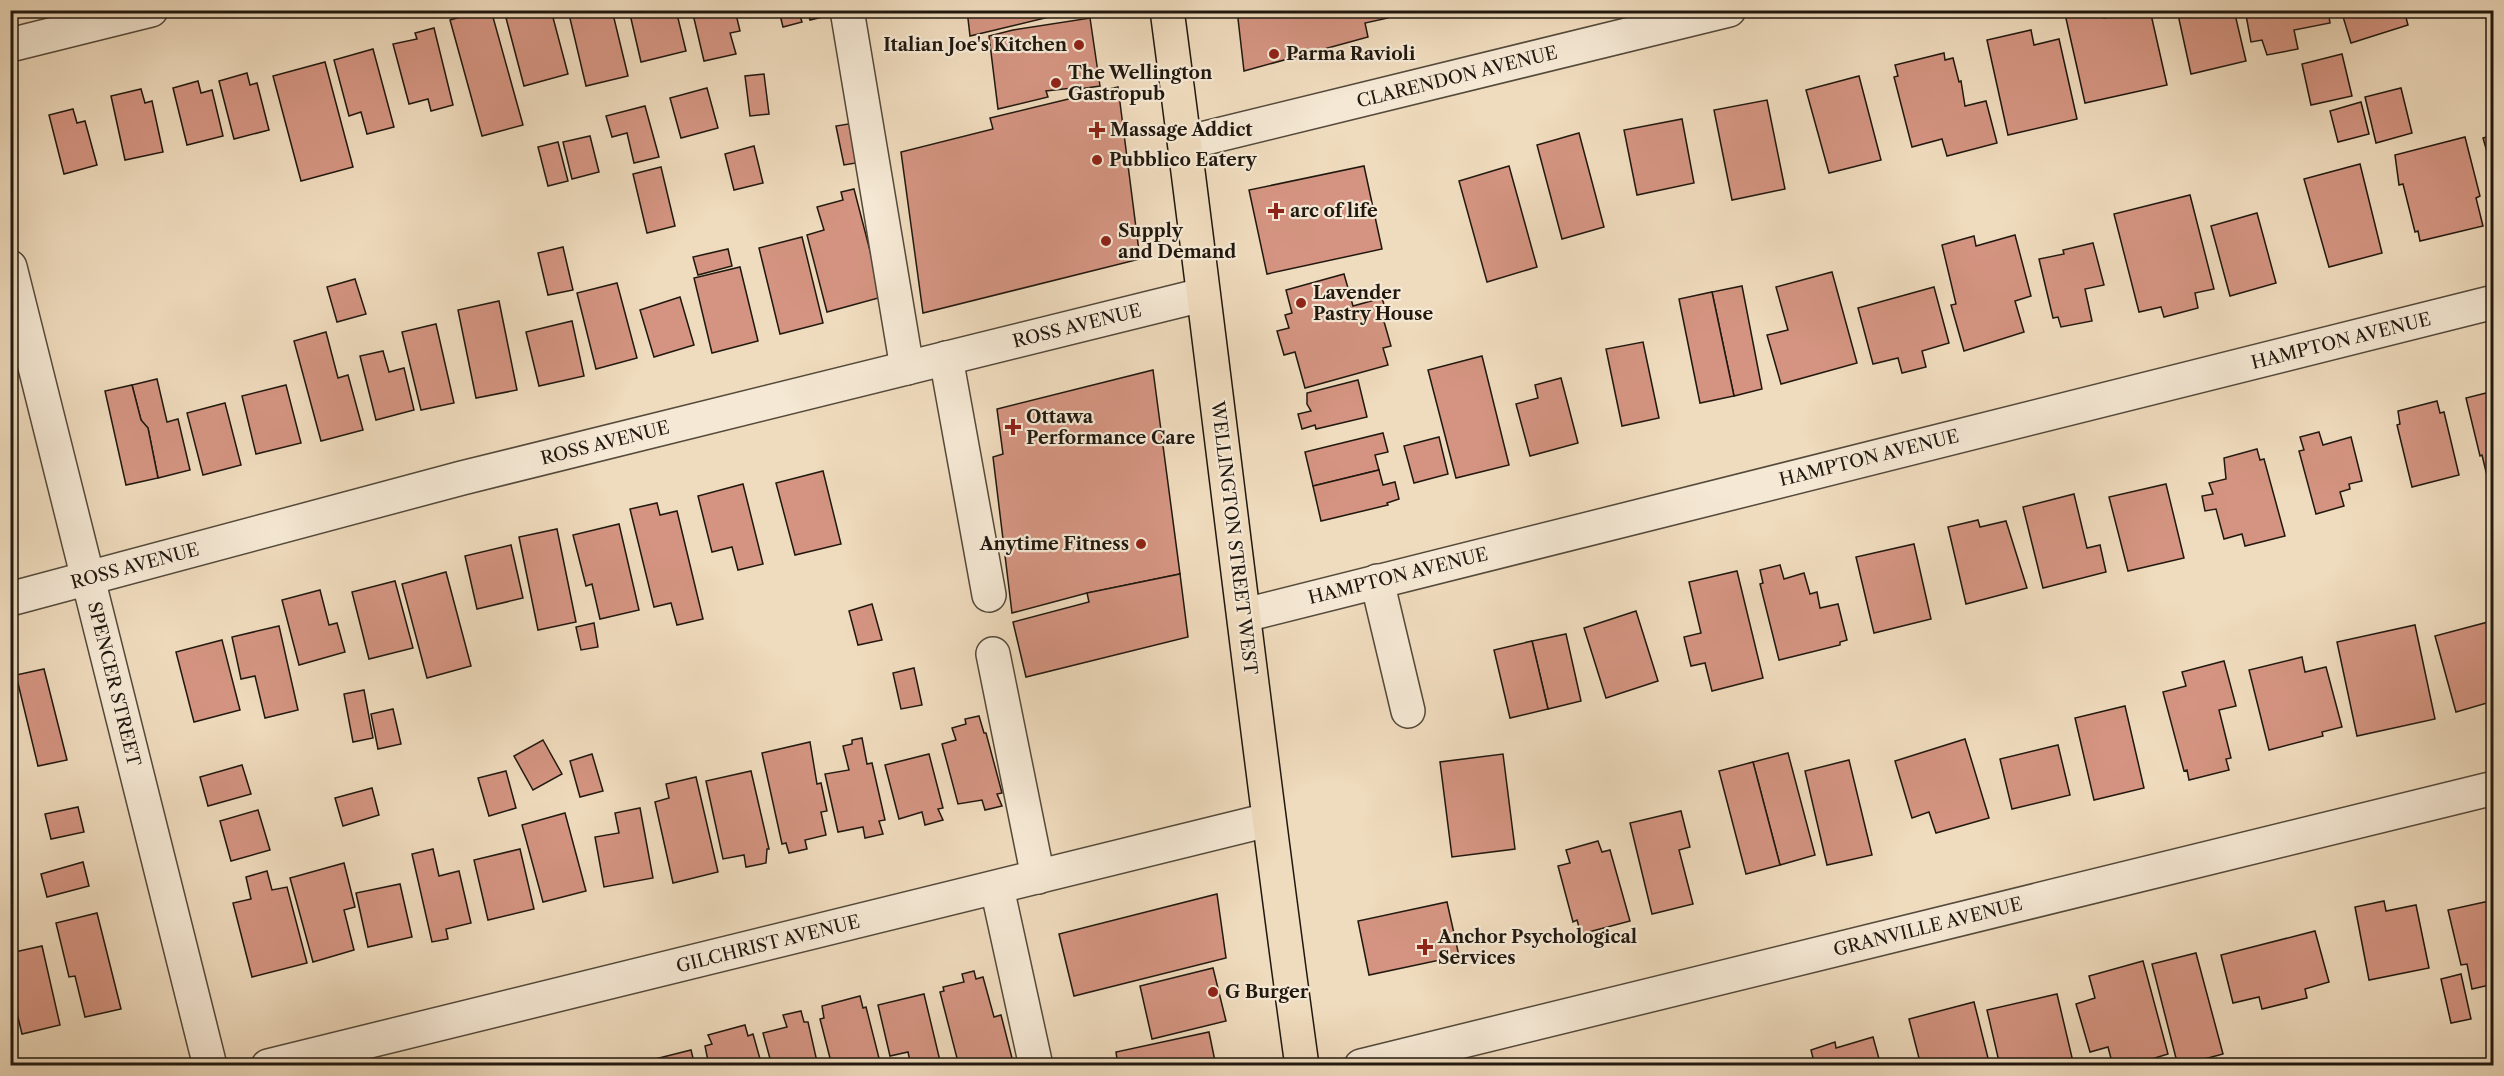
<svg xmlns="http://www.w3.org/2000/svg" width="2504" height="1076" viewBox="0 0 2504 1076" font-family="'Libre Caslon Text',serif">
<rect width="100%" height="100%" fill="#efdbbd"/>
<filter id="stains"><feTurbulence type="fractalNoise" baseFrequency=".00333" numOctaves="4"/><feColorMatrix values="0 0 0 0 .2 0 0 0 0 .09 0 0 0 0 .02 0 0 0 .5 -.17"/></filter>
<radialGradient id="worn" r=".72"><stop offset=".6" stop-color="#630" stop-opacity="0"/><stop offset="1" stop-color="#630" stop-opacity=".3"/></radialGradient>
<g fill="#d49481" stroke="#20180f" stroke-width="1.5">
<polygon points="484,10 491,10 523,125 482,136 450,20"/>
<polygon points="529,10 551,10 568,74 524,86 506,18"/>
<polygon points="568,10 612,10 628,76 586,86"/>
<polygon points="629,10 676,10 686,51 641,62"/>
<polygon points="692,10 735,10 740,31 730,33 736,54 704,61"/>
<polygon points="768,10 798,10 802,22 783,27 779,11 769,14"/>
<polygon points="807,10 825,10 827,16 810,20"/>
<polygon points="967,10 1078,10 970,36"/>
<polygon points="1237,10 1386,10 1388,18 1365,23 1368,37 1244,71"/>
<polygon points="2080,10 2103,10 2104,18 2135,10 2150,10 2167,85 2085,103 2065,14"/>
<polygon points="2177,10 2234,10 2246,61 2191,74"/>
<polygon points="2245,10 2328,10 2330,23 2294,30 2298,49 2267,55 2262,40 2251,42"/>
<polygon points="2341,10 2404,10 2408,25 2351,43"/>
<polygon points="1090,18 1100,86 1072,90 1072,88 1046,91 1048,97 998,109 989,36 1013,30"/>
<polygon points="434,28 453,105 431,111 428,99 409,104 393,44 417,39 415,33"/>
<polygon points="2031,30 2034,45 2059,39 2077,119 2008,135 1987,40"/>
<polygon points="373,49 394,127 367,134 361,112 349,116 334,60"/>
<polygon points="1944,53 1945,60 1953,58 1959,82 1961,81 1965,106 1986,101 1997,143 1947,156 1942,139 1912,147 1894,77 1898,76 1895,65"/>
<polygon points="2342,54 2352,96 2311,105 2302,64"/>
<polygon points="325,62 353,167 301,181 273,76"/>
<polygon points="247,73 250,85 257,83 269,130 234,139 219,81"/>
<polygon points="764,74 769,114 750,116 745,76"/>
<polygon points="1859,76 1881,160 1829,173 1806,90"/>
<polygon points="198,81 201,93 212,90 223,136 187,145 173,88"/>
<polygon points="1118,87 1140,259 923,313 901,152 993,129 990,118"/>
<polygon points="707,88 718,128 681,138 670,98"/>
<polygon points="2401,88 2412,133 2376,143 2365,97"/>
<polygon points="141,89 145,103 152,101 163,152 125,160 111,96"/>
<polygon points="1767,100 1785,189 1732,200 1714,110"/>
<polygon points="2361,102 2369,134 2338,142 2330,111"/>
<polygon points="645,106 659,157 634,163 627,133 612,137 606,116"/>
<polygon points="73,109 77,123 85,121 97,165 64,174 49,115"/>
<polygon points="1682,119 1694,183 1637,195 1624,130"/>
<polygon points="860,122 868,161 844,165 836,126"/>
<polygon points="1579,133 1604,227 1562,239 1537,145"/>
<polygon points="2494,135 2494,183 2489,170 2492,169 2483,138"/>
<polygon points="590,136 599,172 572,179 563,142"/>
<polygon points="2465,137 2480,196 2476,198 2483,226 2420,241 2418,231 2415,232 2403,184 2399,185 2395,155"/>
<polygon points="558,142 568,181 548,186 538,147"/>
<polygon points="754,146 763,183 734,190 725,154"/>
<polygon points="2360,164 2382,253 2329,267 2304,179"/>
<polygon points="1364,166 1382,249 1267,274 1249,190"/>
<polygon points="1509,166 1537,267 1487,282 1459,181"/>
<polygon points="661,167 675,226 647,233 633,174"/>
<polygon points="854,189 882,297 827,312 807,235 824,230 817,207 843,200 841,192"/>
<polygon points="2190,195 2214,289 2195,293 2198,308 2164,317 2161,307 2139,312 2114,214"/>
<polygon points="2257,213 2276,283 2230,296 2211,226"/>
<polygon points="2015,235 2031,296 2015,301 2024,332 1964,351 1951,305 1956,304 1942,245 1974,236 1976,246"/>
<polygon points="802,237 823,323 780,334 759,248"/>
<polygon points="2093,243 2104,285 2085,289 2092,321 2061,327 2058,317 2053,318 2039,259 2064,254 2063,250"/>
<polygon points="563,247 573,290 548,295 538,253"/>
<polygon points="728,249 732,266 698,275 693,257"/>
<polygon points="740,267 758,341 712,353 694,278"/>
<polygon points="1832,272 1857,363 1781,384 1767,335 1788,330 1776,287"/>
<polygon points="1344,274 1353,306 1382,298 1388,317 1383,318 1391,346 1383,348 1388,365 1305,388 1295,352 1284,355 1277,331 1289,328 1285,315 1292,313 1286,290"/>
<polygon points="355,279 366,314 337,322 327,287"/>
<polygon points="617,283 637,358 596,369 577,293"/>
<polygon points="1742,286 1762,389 1734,396 1712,292"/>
<polygon points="1934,287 1949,343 1922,351 1926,367 1902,373 1898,358 1873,364 1858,308"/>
<polygon points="1712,292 1734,396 1700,403 1679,299"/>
<polygon points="680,297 694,345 654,357 640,310"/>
<polygon points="499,301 517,390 476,398 458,310"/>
<polygon points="572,321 584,376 539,386 526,332"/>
<polygon points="436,324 454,403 421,410 402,332"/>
<polygon points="326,332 338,378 348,375 363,430 321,441 294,341"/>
<polygon points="1643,342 1659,418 1622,426 1606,349"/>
<polygon points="383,351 389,372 404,368 414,410 376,420 360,356"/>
<polygon points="1482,356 1509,465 1456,478 1428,370"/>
<polygon points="1153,370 1180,574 1087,593 1012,613 993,457 1003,454 997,409"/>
<polygon points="1561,378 1578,443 1530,456 1516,404 1538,398 1535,385"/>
<polygon points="157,379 167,422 178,419 190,470 158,478 148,428 141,420 132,385"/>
<polygon points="1358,380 1367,417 1316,429 1315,425 1302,429 1298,414 1311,411 1307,404 1307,393"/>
<polygon points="132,385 141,420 148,428 158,478 126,485 105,391"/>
<polygon points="286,385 301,443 256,454 242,396"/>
<polygon points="2494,391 2494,483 2489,484 2482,455 2480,456 2466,398"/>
<polygon points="2437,401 2440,413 2444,412 2459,475 2412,487 2397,425 2400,424 2398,411"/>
<polygon points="225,403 241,465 203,475 187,413"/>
<polygon points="2319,432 2323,445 2351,437 2362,481 2349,484 2350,489 2340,492 2344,506 2316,514 2299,451 2304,450 2300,437"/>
<polygon points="1383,433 1388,452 1375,455 1379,470 1313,486 1305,452"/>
<polygon points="1439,437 1448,474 1414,483 1404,446"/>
<polygon points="2257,449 2260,460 2264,459 2285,536 2245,546 2242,534 2224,539 2216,509 2205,511 2202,496 2213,494 2209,483 2226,479 2224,458"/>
<polygon points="1379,470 1383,485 1395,482 1399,499 1387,503 1388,505 1321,521 1313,486"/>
<polygon points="823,471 841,544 795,555 776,483"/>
<polygon points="743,484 763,564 738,570 732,547 712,552 698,496"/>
<polygon points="2166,484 2184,558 2128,571 2109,497"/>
<polygon points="2074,494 2087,548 2100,545 2106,572 2043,588 2023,507"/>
<polygon points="657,503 660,515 677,511 703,619 677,625 671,603 654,607 630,509"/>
<polygon points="1978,520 1980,527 2006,521 2027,588 1966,604 1948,527"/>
<polygon points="619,524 639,610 600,619 592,584 586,586 573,535"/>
<polygon points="557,529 576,622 538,630 519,537"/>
<polygon points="1914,544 1931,619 1874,633 1856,557"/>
<polygon points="511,545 523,598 477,609 465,556"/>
<polygon points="1780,565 1784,579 1804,573 1810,594 1817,592 1820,608 1838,604 1847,640 1840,642 1840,645 1779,660 1760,584 1763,583 1760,570"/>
<polygon points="1737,571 1763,678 1712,691 1705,663 1691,666 1684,637 1701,633 1689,582"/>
<polygon points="446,572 471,666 427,678 402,584"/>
<polygon points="1180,574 1188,637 1026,677 1013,622 1089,602 1087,593"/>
<polygon points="395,581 413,648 369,659 352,592"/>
<polygon points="320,590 329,625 337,623 345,652 299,665 282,600"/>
<polygon points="872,604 882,640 858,645 849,611"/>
<polygon points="1636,611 1658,681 1606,698 1584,628"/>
<polygon points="2488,622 2494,643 2494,701 2456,712 2435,636"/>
<polygon points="594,623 598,647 581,650 576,627"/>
<polygon points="2415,625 2435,719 2357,736 2337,642"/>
<polygon points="279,626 298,710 265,718 255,676 241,679 232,637"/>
<polygon points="1566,634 1581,701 1548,709 1532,641"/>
<polygon points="222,640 240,710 194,722 176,652"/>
<polygon points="1532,641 1548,709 1510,718 1494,650"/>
<polygon points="2302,657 2305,672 2326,667 2342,727 2322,732 2323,736 2269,750 2249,670"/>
<polygon points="2224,661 2236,706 2219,710 2231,758 2226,759 2229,770 2189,780 2187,770 2184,771 2163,692 2186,686 2182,672"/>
<polygon points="914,668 922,705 901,709 893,673"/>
<polygon points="44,669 67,760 38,766 16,675"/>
<polygon points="364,690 373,738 353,742 344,694"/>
<polygon points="2125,706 2144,788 2094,800 2075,718"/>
<polygon points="393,709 401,744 378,749 371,714"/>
<polygon points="979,716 984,733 986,733 1002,793 997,794 1002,806 985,810 982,800 958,804 942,744 956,740 952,728 966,724 965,719"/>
<polygon points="862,738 867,764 872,763 885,820 879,821 883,834 865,838 863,827 838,832 825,774 849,770 843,746 852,744 852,740"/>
<polygon points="1965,739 1989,818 1936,833 1929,812 1912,818 1895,761"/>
<polygon points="543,740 562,774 533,790 514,756"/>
<polygon points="810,742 817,784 821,783 827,811 821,812 826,835 805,840 807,849 789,853 786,843 782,844 762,753"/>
<polygon points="2058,745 2070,795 2012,809 2000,759"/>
<polygon points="1788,753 1815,855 1780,865 1753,762"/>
<polygon points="592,754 603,791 580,797 570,761"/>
<polygon points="929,754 943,808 938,809 943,820 925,825 922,812 899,819 885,765"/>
<polygon points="1503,754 1515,849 1452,857 1440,762"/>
<polygon points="1849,760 1872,855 1827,865 1805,771"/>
<polygon points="1753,762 1780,865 1746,874 1719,771"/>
<polygon points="242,765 251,794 208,806 200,777"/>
<polygon points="506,771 516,808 489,816 478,778"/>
<polygon points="751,771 769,849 767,849 766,863 746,867 744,855 723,859 706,781"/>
<polygon points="696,777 718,872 673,883 655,802 669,798 666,784"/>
<polygon points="372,788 379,815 343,826 335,798"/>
<polygon points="78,807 84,832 51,839 45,814"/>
<polygon points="640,808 653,878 604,887 595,837 619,833 615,813"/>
<polygon points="258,810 270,850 231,861 220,821"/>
<polygon points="1681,811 1690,847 1679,850 1693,904 1652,914 1630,823"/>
<polygon points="565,813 586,891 543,902 522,825"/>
<polygon points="1598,841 1602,852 1610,850 1630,921 1581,934 1577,920 1573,922 1558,866 1570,863 1566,850"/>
<polygon points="433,849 439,876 459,871 471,923 446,929 448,939 432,942 412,854"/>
<polygon points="520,849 534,909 488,920 474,860"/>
<polygon points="83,862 89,886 47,897 41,874"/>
<polygon points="344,863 355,907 344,910 354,950 313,962 290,878"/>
<polygon points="267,871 272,890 287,887 307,963 252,977 233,903 251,899 246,877"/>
<polygon points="400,884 412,937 368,947 356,893"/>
<polygon points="1217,894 1226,958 1074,996 1059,934"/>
<polygon points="2494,900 2494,984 2472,989 2467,964 2461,965 2448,910"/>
<polygon points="2384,901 2386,911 2416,905 2429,968 2369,980 2355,907"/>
<polygon points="1447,902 1459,956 1369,975 1358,921"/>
<polygon points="97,913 121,1009 85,1017 75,976 69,977 56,923"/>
<polygon points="2315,931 2329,982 2305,989 2307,998 2262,1009 2259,997 2233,1003 2221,955"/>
<polygon points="42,946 60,1025 22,1034 10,984 10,953"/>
<polygon points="2196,953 2223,1054 2178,1066 2152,964"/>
<polygon points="2143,961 2168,1054 2129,1066 2113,1066 2108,1047 2090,1052 2076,1004 2095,998 2089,976"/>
<polygon points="1213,968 1226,1021 1152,1039 1140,986"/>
<polygon points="974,971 976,979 983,977 994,1017 1001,1015 1013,1062 999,1066 959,1066 940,992 944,991 943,987 964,982 962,974"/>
<polygon points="2461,974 2471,1019 2451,1023 2441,979"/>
<polygon points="924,994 940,1061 911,1066 908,1052 890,1056 878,1005"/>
<polygon points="2057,994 2074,1066 2000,1066 1987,1010"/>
<polygon points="860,996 863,1008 866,1007 880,1062 867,1066 832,1066 820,1019 824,1018 822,1006"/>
<polygon points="1974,1002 1990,1066 1921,1066 1909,1019"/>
<polygon points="801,1011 804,1022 808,1022 818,1066 772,1066 763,1033 787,1027 783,1015"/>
<polygon points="745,1025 748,1036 753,1034 762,1066 709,1066 705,1046 712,1044 708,1035"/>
<polygon points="1209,1032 1216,1066 1118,1066 1116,1052"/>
<polygon points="1873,1037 1881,1066 1815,1066 1811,1050 1835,1042 1836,1048"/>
<polygon points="691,1050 695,1066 648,1066 647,1061"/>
<polygon points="1787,1059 1789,1066 1765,1066"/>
</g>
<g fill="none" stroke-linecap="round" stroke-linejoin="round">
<defs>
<g id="minor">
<polyline points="847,10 907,368"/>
<polyline points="10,45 151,10"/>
<polyline points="1185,143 1729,10"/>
<polyline points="10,267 210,1066"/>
<polyline points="946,358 989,595"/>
<polyline points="1377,581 1408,711"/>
<polyline points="10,599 462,478 1202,295"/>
<polyline points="1245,615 2494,302"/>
<polyline points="993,654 1038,877"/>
<polyline points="997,888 1036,1066"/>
<polyline points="268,1066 1268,820"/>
<polyline points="1361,1066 2494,788"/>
</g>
<path id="major" d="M 1167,10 C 1214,362 1253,714 1302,1066"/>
</defs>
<use href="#minor" stroke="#54493a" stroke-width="36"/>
<use href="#major" stroke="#20180f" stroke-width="36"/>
<use href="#minor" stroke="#f5e8d4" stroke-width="33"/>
<use href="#major" stroke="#efdbbd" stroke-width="33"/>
</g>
<g fill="#8f2418" stroke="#f5e8d4" stroke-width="2">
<circle cx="1079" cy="45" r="6"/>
<circle cx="1274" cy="54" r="6"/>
<circle cx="1056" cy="83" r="6"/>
<path d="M1094 121h6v6h6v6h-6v6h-6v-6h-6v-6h6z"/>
<circle cx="1097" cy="160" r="6"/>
<path d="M1273 202h6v6h6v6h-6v6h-6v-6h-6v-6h6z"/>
<circle cx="1106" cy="241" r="6"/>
<circle cx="1301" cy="303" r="6"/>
<path d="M1010 418h6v6h6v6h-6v6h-6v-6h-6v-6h6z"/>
<circle cx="1141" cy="544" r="6"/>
<path d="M1422 938h6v6h6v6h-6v6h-6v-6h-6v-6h6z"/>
<circle cx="1213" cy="992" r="6"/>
</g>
<g text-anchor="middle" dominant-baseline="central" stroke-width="4.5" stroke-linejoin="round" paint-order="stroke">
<g font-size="18" font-weight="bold" fill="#20180f" stroke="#f5e8d4" text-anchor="start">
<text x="1067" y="45" text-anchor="end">Italian Joe's Kitchen</text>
<text x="1286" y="54">Parma Ravioli</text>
<text x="1068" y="73">The Wellington<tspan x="1068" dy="21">Gastropub</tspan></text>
<text x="1110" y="130">Massage Addict</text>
<text x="1109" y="160">Pubblico Eatery</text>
<text x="1290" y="211">arc of life</text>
<text x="1118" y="231">Supply<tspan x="1118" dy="21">and Demand</tspan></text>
<text x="1313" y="293">Lavender<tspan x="1313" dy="21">Pastry House</tspan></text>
<text x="1026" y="417">Ottawa<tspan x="1026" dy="21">Performance Care</tspan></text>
<text x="1129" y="544" text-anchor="end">Anytime Fitness</text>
<text x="1438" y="937">Anchor Psychological<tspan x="1438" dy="21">Services</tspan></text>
<text x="1225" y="992">G Burger</text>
</g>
<g font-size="18" fill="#20180f" stroke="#f5e8d4">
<text transform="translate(1457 77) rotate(-14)">CLARENDON AVENUE</text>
<text transform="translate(1077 326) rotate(-14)">ROSS AVENUE</text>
<text transform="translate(2341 341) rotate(-14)">HAMPTON AVENUE</text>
<text transform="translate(605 443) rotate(-14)">ROSS AVENUE</text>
<text transform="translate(1869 458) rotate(-14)">HAMPTON AVENUE</text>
<text transform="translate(1234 538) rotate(83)">WELLINGTON STREET WEST</text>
<text transform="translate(135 566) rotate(-15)">ROSS AVENUE</text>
<text transform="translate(1398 576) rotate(-14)">HAMPTON AVENUE</text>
<text transform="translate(114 684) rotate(76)">SPENCER STREET</text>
<text transform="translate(1928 927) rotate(-14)">GRANVILLE AVENUE</text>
<text transform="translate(768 944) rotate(-14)">GILCHRIST AVENUE</text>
</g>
</g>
<rect width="2504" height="1076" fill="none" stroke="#efdbbd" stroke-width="36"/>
<rect x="12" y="12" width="2480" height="1052" fill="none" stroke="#20180f" stroke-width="3"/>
<rect x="18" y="18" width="2468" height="1040" fill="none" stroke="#20180f" stroke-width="1.5"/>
<rect width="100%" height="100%" filter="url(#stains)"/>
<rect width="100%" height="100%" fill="url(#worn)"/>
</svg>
